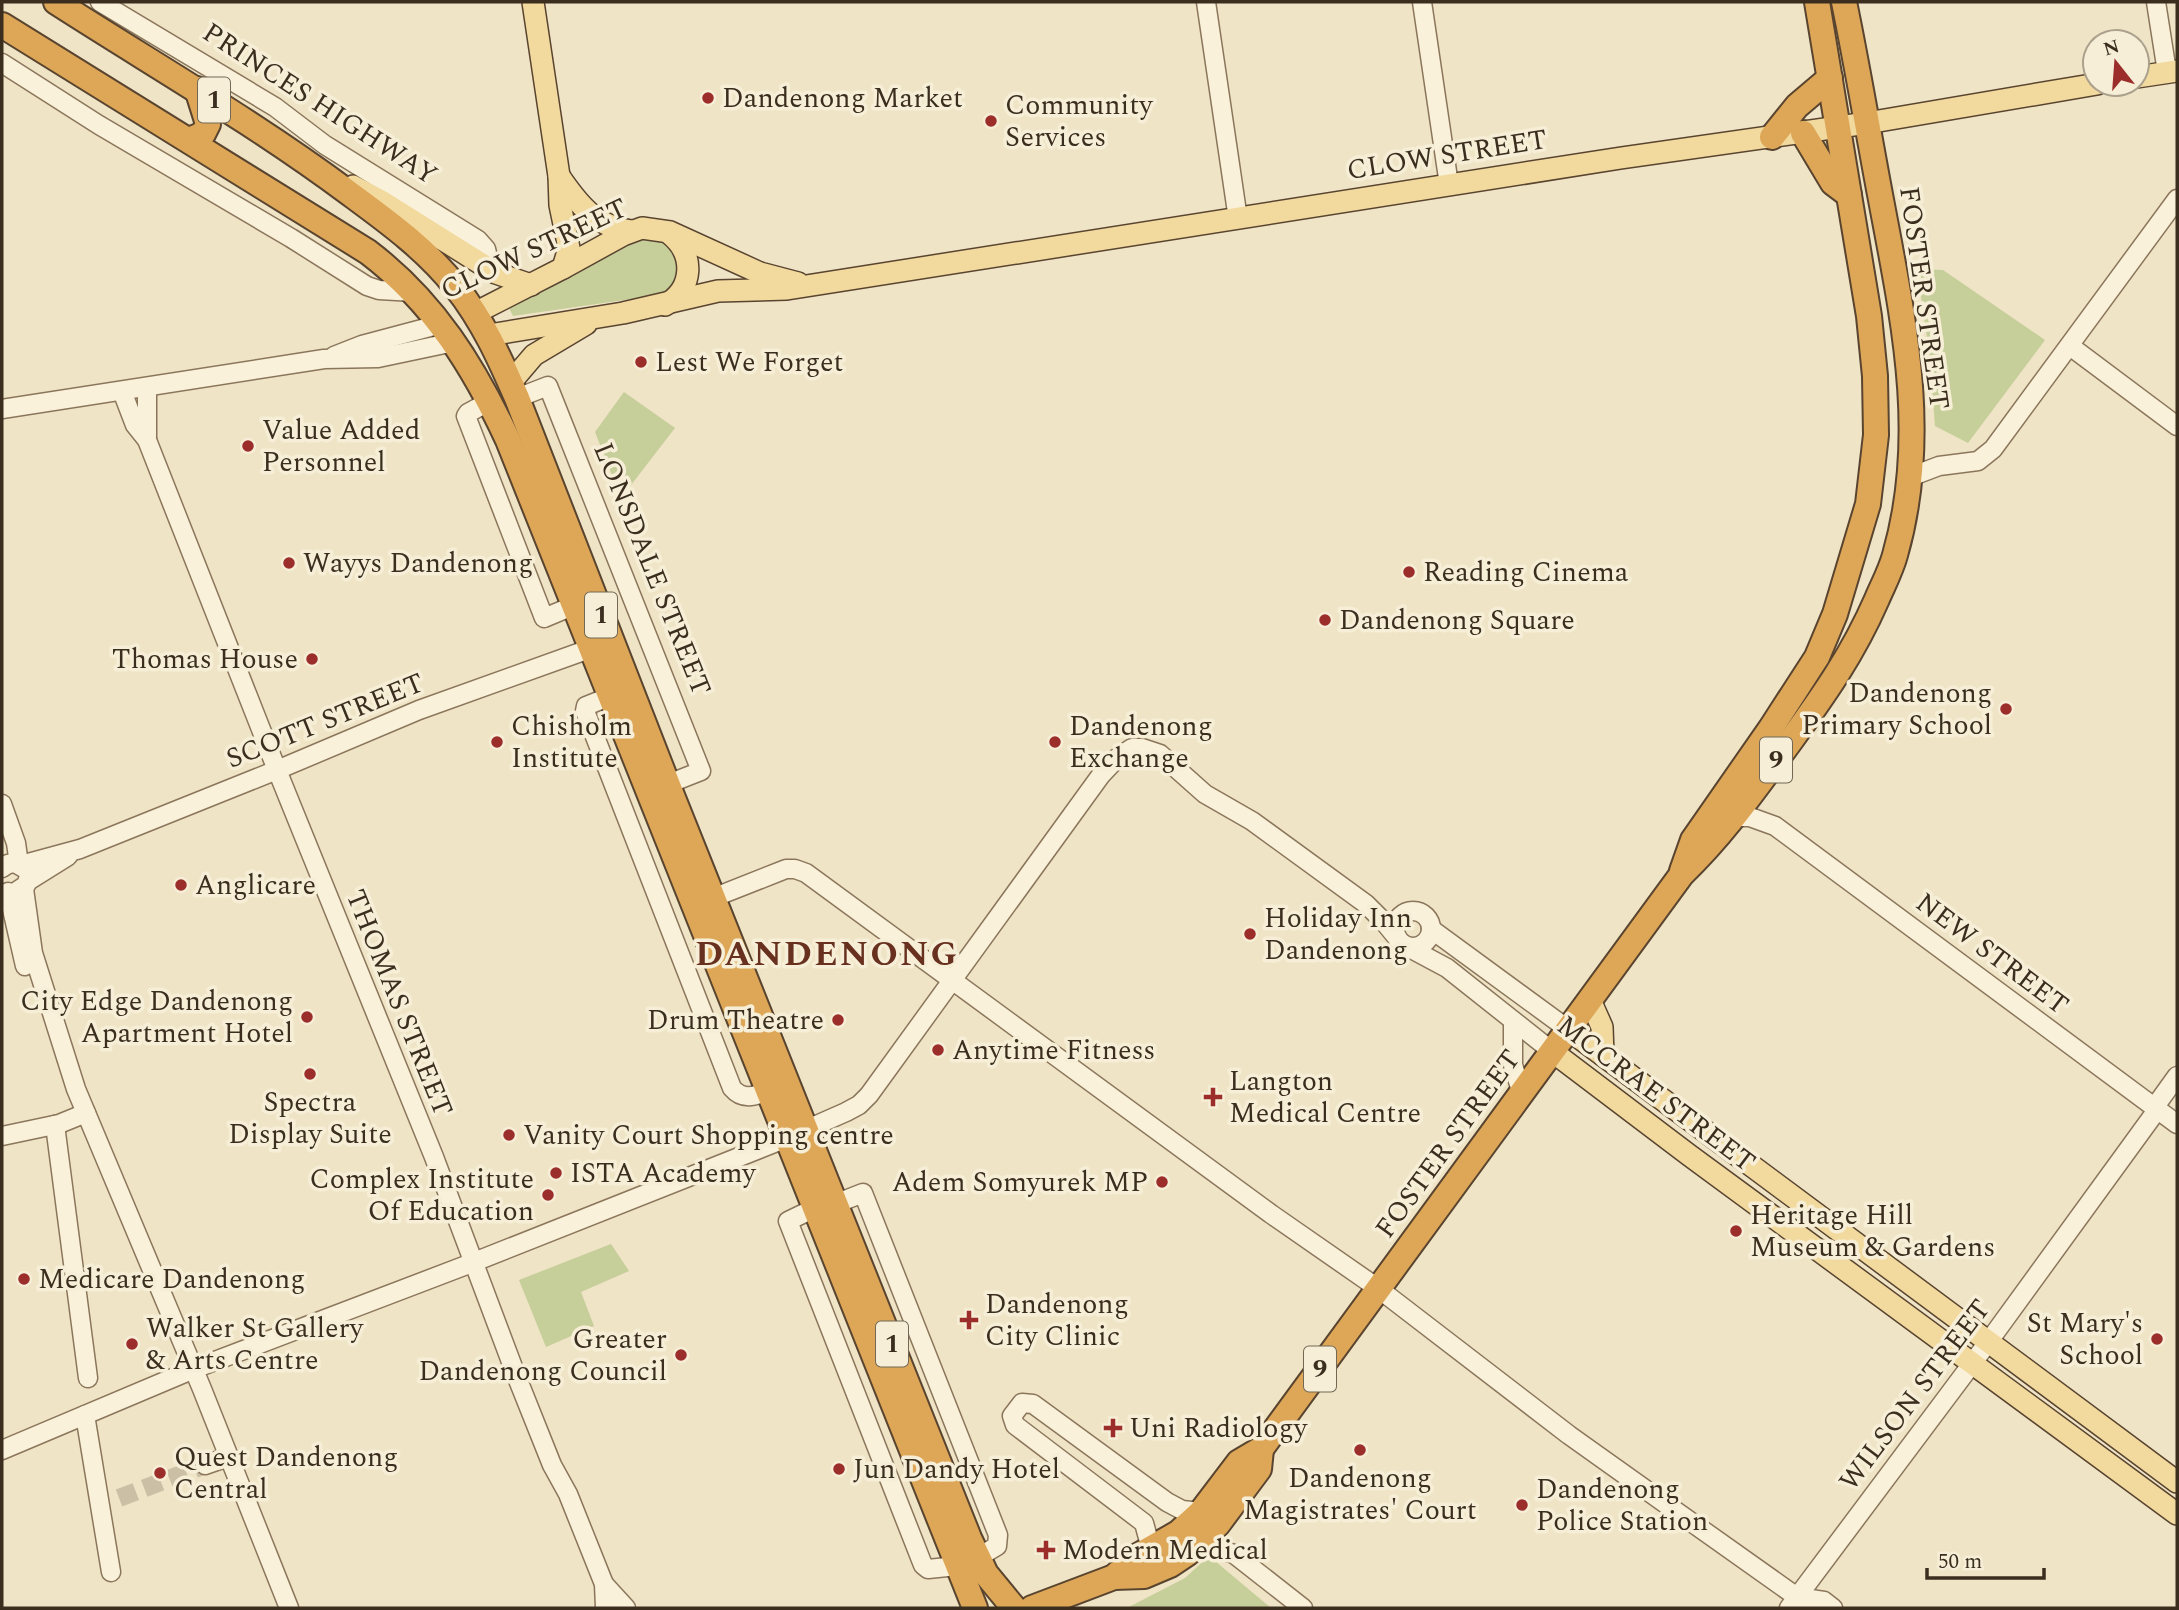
<svg xmlns="http://www.w3.org/2000/svg" width="2179" height="1610" viewBox="0 0 2179 1610" font-family="Spectral,serif">
<rect width="100%" height="100%" fill="#efe4c6"/>
<g fill="#c6ce9a">
<polygon points="637,238 665,240 682,266 671,290 638,298 513,316 509,308 615,246"/>
<polygon points="1917,269 1943,270 2045,340 1968,443 1935,426 1929,351"/>
<polygon points="624,392 675,428 621,498 595,432"/>
<polygon points="611,1244 629,1271 581,1292 594,1326 546,1347 519,1280"/>
<polygon points="1209,1556 1271,1608 1127,1608 1185,1578"/>
</g>
<g fill="none" stroke-linecap="round" stroke-linejoin="round">
<polyline stroke="#cbc0a5" stroke-width="18" stroke-dasharray="18 9" stroke-linecap="butt" points="119,1498 205,1465"/>
<defs>
<g id="minor">
<polyline points="100,2 275,107 325,145 478,240 486,249 491,270"/>
<polyline points="1206,2 1238,219"/>
<polyline points="1422,2 1449,185"/>
<polyline points="2156,2 2167,72"/>
<polyline points="2,63 99,125 291,238 367,286 379,290 414,292"/>
<polyline points="2070,346 2177,426"/>
<polyline points="334,356 362,345 441,324"/>
<polyline points="122,391 135,425 147,440 277,770 434,1157 516,1375 552,1465 568,1494 604,1584 605,1608"/>
<polyline points="487,395 481,406 468,413 466,416 544,618 575,605"/>
<polyline points="517,398 548,386 701,771 668,784"/>
<polyline points="2,409 324,359 378,358 454,342"/>
<polyline points="147,440 147,387"/>
<polyline points="1910,477 1939,466 1978,461 1993,449 2177,199"/>
<path d="M 611,696 L 586,706 L 585,711 L 732,1088 C 743,1101 755,1096 769,1091"/>
<polyline points="2,804 16,843 19,864"/>
<polyline points="1734,817 1750,817 1775,826 2177,1124"/>
<polyline points="21,865 80,849 277,770 419,710 592,648"/>
<polyline points="2,868 8,864 15,863 27,870 29,877 26,885 14,893"/>
<polyline points="28,881 68,856"/>
<polyline points="24,889 33,953 76,1089 202,1389 289,1608"/>
<polyline points="8,892 25,966"/>
<polyline points="705,901 786,869 795,869 806,873 1271,1214 1379,1289 1569,1435 1694,1524 1797,1597 1824,1601 1833,1608"/>
<circle cx="1413" cy="929" r="18"/>
<polyline points="1431,929 1569,1030"/>
<polyline points="1404,945 1447,968 1553,1052"/>
<polyline points="1513,1021 1513,1065 1522,1094"/>
<polyline points="2154,1108 2177,1076"/>
<polyline points="55,1125 88,1378"/>
<polyline points="2,1136 59,1124 86,1113"/>
<polyline points="835,1204 863,1193 998,1535 997,1546 977,1558"/>
<polyline points="815,1208 788,1221 923,1565 928,1569 957,1566"/>
<polyline points="85,1415 111,1572"/>
<polyline points="2,1450 194,1369 464,1266 787,1138 846,1112 859,1105 869,1095 1101,775 1117,758 1132,748 1142,748 1160,754 1205,794 1252,821 1366,904 1385,923 1398,939"/>
<polyline points="205,1465 228,1457"/>
<polyline points="1199,1543 1234,1554 1303,1608"/>
<polyline points="1151,1549 1144,1523 1015,1425 1012,1416 1022,1403 1033,1404 1167,1502 1182,1510 1201,1512"/>
<polyline points="604,1584 626,1608"/>
<polyline points="1789,1608 1989,1341 2157,1110"/>
</g>
<g id="major">
<polyline points="533,2 559,176 560,205 569,248 563,268"/>
<polyline points="2137,77 2177,71"/>
<path d="M 559,176 C 578,204 596,227 631,231"/>
<polyline points="353,186 381,201 496,273 531,285"/>
<path d="M 665,305 C 694,289 695,254 670,234"/>
<polyline points="475,313 563,268 623,235 642,228 670,232 760,273 798,283"/>
<polyline points="489,335 623,313 718,291 787,289 1621,158 1867,123 2097,84"/>
<polyline points="511,382 534,355 586,324"/>
<polyline points="1590,1000 1602,1027 1603,1055"/>
<polyline points="1569,1030 2177,1482"/>
<polyline points="1553,1052 1689,1155 2177,1514"/>
</g>
<g id="highway">
<path d="M 56,2 C 154,65 255,123 349,193 C 387,221 426,249 456,287 C 483,321 500,359 517,398 L 673,798 L 969,1538 L 986,1574 L 1014,1608"/>
<path d="M 2,25 L 368,252 C 434,302 474,367 508,440 L 975,1608"/>
<polyline points="1803,133 1833,183 1849,195"/>
<polyline points="1772,137 1797,106 1830,78"/>
<polyline points="189,140 203,134 208,124 197,89"/>
<polyline points="1682,871 1693,840 1771,728 1817,657 1835,614 1868,504 1876,435 1875,376 1869,316 1817,2"/>
<polyline points="1114,1577 1144,1576 1170,1565 1188,1553 1218,1524 1259,1469 1261,1449"/>
<path d="M 1032,1608 L 1114,1577 L 1136,1557 L 1178,1533 L 1201,1512 L 1239,1462 L 1261,1449 L 1682,874 C 1723,835 1755,789 1789,743 C 1824,695 1853,654 1877,599 C 1883,585 1891,570 1895,555 C 1929,437 1904,322 1882,205 C 1869,137 1858,69 1844,2"/>
</g>
</defs>
<use href="#minor" stroke="#8b765c" stroke-width="21"/>
<use href="#major" stroke="#594430" stroke-width="24"/>
<use href="#highway" stroke="#594430" stroke-width="28"/>
<use href="#minor" stroke="#f9f1da" stroke-width="18"/>
<use href="#major" stroke="#f2da9f" stroke-width="21"/>
<use href="#highway" stroke="#dea757" stroke-width="24"/>
</g>
<g fill="#9b2d2b" stroke="#f6eed6" stroke-width="2.5">
<circle cx="708" cy="98" r="7"/>
<circle cx="991" cy="121" r="7"/>
<circle cx="641" cy="362" r="7"/>
<circle cx="248" cy="446" r="7"/>
<circle cx="289" cy="563" r="7"/>
<circle cx="1409" cy="572" r="7"/>
<circle cx="1325" cy="620" r="7"/>
<circle cx="312" cy="659" r="7"/>
<circle cx="2006" cy="709" r="7"/>
<circle cx="497" cy="742" r="7"/>
<circle cx="1055" cy="742" r="7"/>
<circle cx="181" cy="885" r="7"/>
<circle cx="1250" cy="934" r="7"/>
<circle cx="307" cy="1017" r="7"/>
<circle cx="838" cy="1020" r="7"/>
<circle cx="938" cy="1050" r="7"/>
<circle cx="310" cy="1074" r="7"/>
<path d="M1209.5 1086.5h7v7h7v7h-7v7h-7v-7h-7v-7h7z"/>
<circle cx="509" cy="1135" r="7"/>
<circle cx="556" cy="1173" r="7"/>
<circle cx="1162" cy="1182" r="7"/>
<circle cx="548" cy="1195" r="7"/>
<circle cx="1736" cy="1231" r="7"/>
<circle cx="24" cy="1279" r="7"/>
<path d="M965.5 1309.5h7v7h7v7h-7v7h-7v-7h-7v-7h7z"/>
<circle cx="2157" cy="1339" r="7"/>
<circle cx="132" cy="1344" r="7"/>
<circle cx="681" cy="1355" r="7"/>
<path d="M1109.5 1417.5h7v7h7v7h-7v7h-7v-7h-7v-7h7z"/>
<circle cx="1360" cy="1450" r="7"/>
<circle cx="839" cy="1469" r="7"/>
<circle cx="160" cy="1473" r="7"/>
<circle cx="1522" cy="1505" r="7"/>
<path d="M1042.5 1539.5h7v7h7v7h-7v7h-7v-7h-7v-7h7z"/>
</g>
<g text-anchor="middle" dominant-baseline="central" stroke-width="7" stroke-linejoin="round" paint-order="stroke">
<g fill="#f6eed6" stroke="#736856" stroke-width="2">
<rect x="198" y="77.5" width="32" height="45" rx="5"/>
<rect x="585" y="592.5" width="32" height="45" rx="5"/>
<rect x="1760" y="737.5" width="32" height="45" rx="5"/>
<rect x="876" y="1321.5" width="32" height="45" rx="5"/>
<rect x="1304" y="1346.5" width="32" height="45" rx="5"/>
</g>
<g font-size="26" font-weight="bold" fill="#3b2e1f">
<text x="214" y="100">1</text>
<text x="601" y="615">1</text>
<text x="1776" y="760">9</text>
<text x="892" y="1344">1</text>
<text x="1320" y="1369">9</text>
</g>
<g font-size="28" fill="#3b2e1f" stroke="#f6eed6" text-anchor="start">
<text x="722" y="98">Dandenong Market</text>
<text x="1005" y="105">Community<tspan x="1005" dy="32">Services</tspan></text>
<text x="655" y="362">Lest We Forget</text>
<text x="262" y="430">Value Added<tspan x="262" dy="32">Personnel</tspan></text>
<text x="303" y="563">Wayys Dandenong</text>
<text x="1423" y="572">Reading Cinema</text>
<text x="1339" y="620">Dandenong Square</text>
<text x="298" y="659" text-anchor="end">Thomas House</text>
<text x="1992" y="693" text-anchor="end">Dandenong<tspan x="1992" dy="32">Primary School</tspan></text>
<text x="511" y="726">Chisholm<tspan x="511" dy="32">Institute</tspan></text>
<text x="1069" y="726">Dandenong<tspan x="1069" dy="32">Exchange</tspan></text>
<text x="195" y="885">Anglicare</text>
<text x="1264" y="918">Holiday Inn<tspan x="1264" dy="32">Dandenong</tspan></text>
<text x="293" y="1001" text-anchor="end">City Edge Dandenong<tspan x="293" dy="32">Apartment Hotel</tspan></text>
<text x="824" y="1020" text-anchor="end">Drum Theatre</text>
<text x="952" y="1050">Anytime Fitness</text>
<text x="1229" y="1081">Langton<tspan x="1229" dy="32">Medical Centre</tspan></text>
<text x="310" y="1102" text-anchor="middle">Spectra<tspan x="310" dy="32">Display Suite</tspan></text>
<text x="523" y="1135">Vanity Court Shopping centre</text>
<text x="570" y="1173">ISTA Academy</text>
<text x="534" y="1179" text-anchor="end">Complex Institute<tspan x="534" dy="32">Of Education</tspan></text>
<text x="1148" y="1182" text-anchor="end">Adem Somyurek MP</text>
<text x="1750" y="1215">Heritage Hill<tspan x="1750" dy="32">Museum &amp; Gardens</tspan></text>
<text x="38" y="1279">Medicare Dandenong</text>
<text x="985" y="1304">Dandenong<tspan x="985" dy="32">City Clinic</tspan></text>
<text x="2143" y="1323" text-anchor="end">St Mary's<tspan x="2143" dy="32">School</tspan></text>
<text x="146" y="1328">Walker St Gallery<tspan x="146" dy="32">&amp; Arts Centre</tspan></text>
<text x="667" y="1339" text-anchor="end">Greater<tspan x="667" dy="32">Dandenong Council</tspan></text>
<text x="1129" y="1428">Uni Radiology</text>
<text x="174" y="1457">Quest Dandenong<tspan x="174" dy="32">Central</tspan></text>
<text x="853" y="1469">Jun Dandy Hotel</text>
<text x="1360" y="1478" text-anchor="middle">Dandenong<tspan x="1360" dy="32">Magistrates' Court</tspan></text>
<text x="1536" y="1489">Dandenong<tspan x="1536" dy="32">Police Station</tspan></text>
<text x="1062" y="1550">Modern Medical</text>
</g>
<g font-size="28" fill="#3b2e1f" stroke="#f6eed6">
<text transform="translate(320 104) rotate(33)">PRINCES HIGHWAY</text>
<text transform="translate(1447 155) rotate(-9)">CLOW STREET</text>
<text transform="translate(534 249) rotate(-25)">CLOW STREET</text>
<text transform="translate(1924 298) rotate(82)">FOSTER STREET</text>
<text transform="translate(652 569) rotate(68)">LONSDALE STREET</text>
<text transform="translate(325 721) rotate(-22)">SCOTT STREET</text>
<text transform="translate(1992 954) rotate(37)">NEW STREET</text>
<text transform="translate(399 1003) rotate(68)">THOMAS STREET</text>
<text transform="translate(1656 1094) rotate(37)">MCCRAE STREET</text>
<text transform="translate(1448 1144) rotate(-54)">FOSTER STREET</text>
<text transform="translate(1915 1395) rotate(-53)">WILSON STREET</text>
</g>
<g font-size="35" font-weight="bold" letter-spacing="2" fill="#68301e" stroke="#f6eed6">
<text x="827" y="954">DANDENONG</text>
</g>
</g>
<rect width="2179" height="1610" fill="none" stroke="#3b2e1f" stroke-width="7"/>
<g transform="translate(2116 63) rotate(343)"><circle r="33" fill="#f6eed6" stroke="#aba18d" stroke-width="2"/>
<path d="M0-5L12 26L0 18L-12 26Z" fill="#9b2d2b"/>
<text y="-10" font-size="19" font-weight="bold" text-anchor="middle" fill="#3b2e1f">N</text>
</g>
<path d="M1927 1568v10h117v-10" fill="none" stroke="#3b2e1f" stroke-width="3.5"/>
<text x="1938" y="1568" font-size="21" fill="#3b2e1f" stroke="#f6eed6" stroke-width="5" paint-order="stroke">50 m</text>
</svg>
